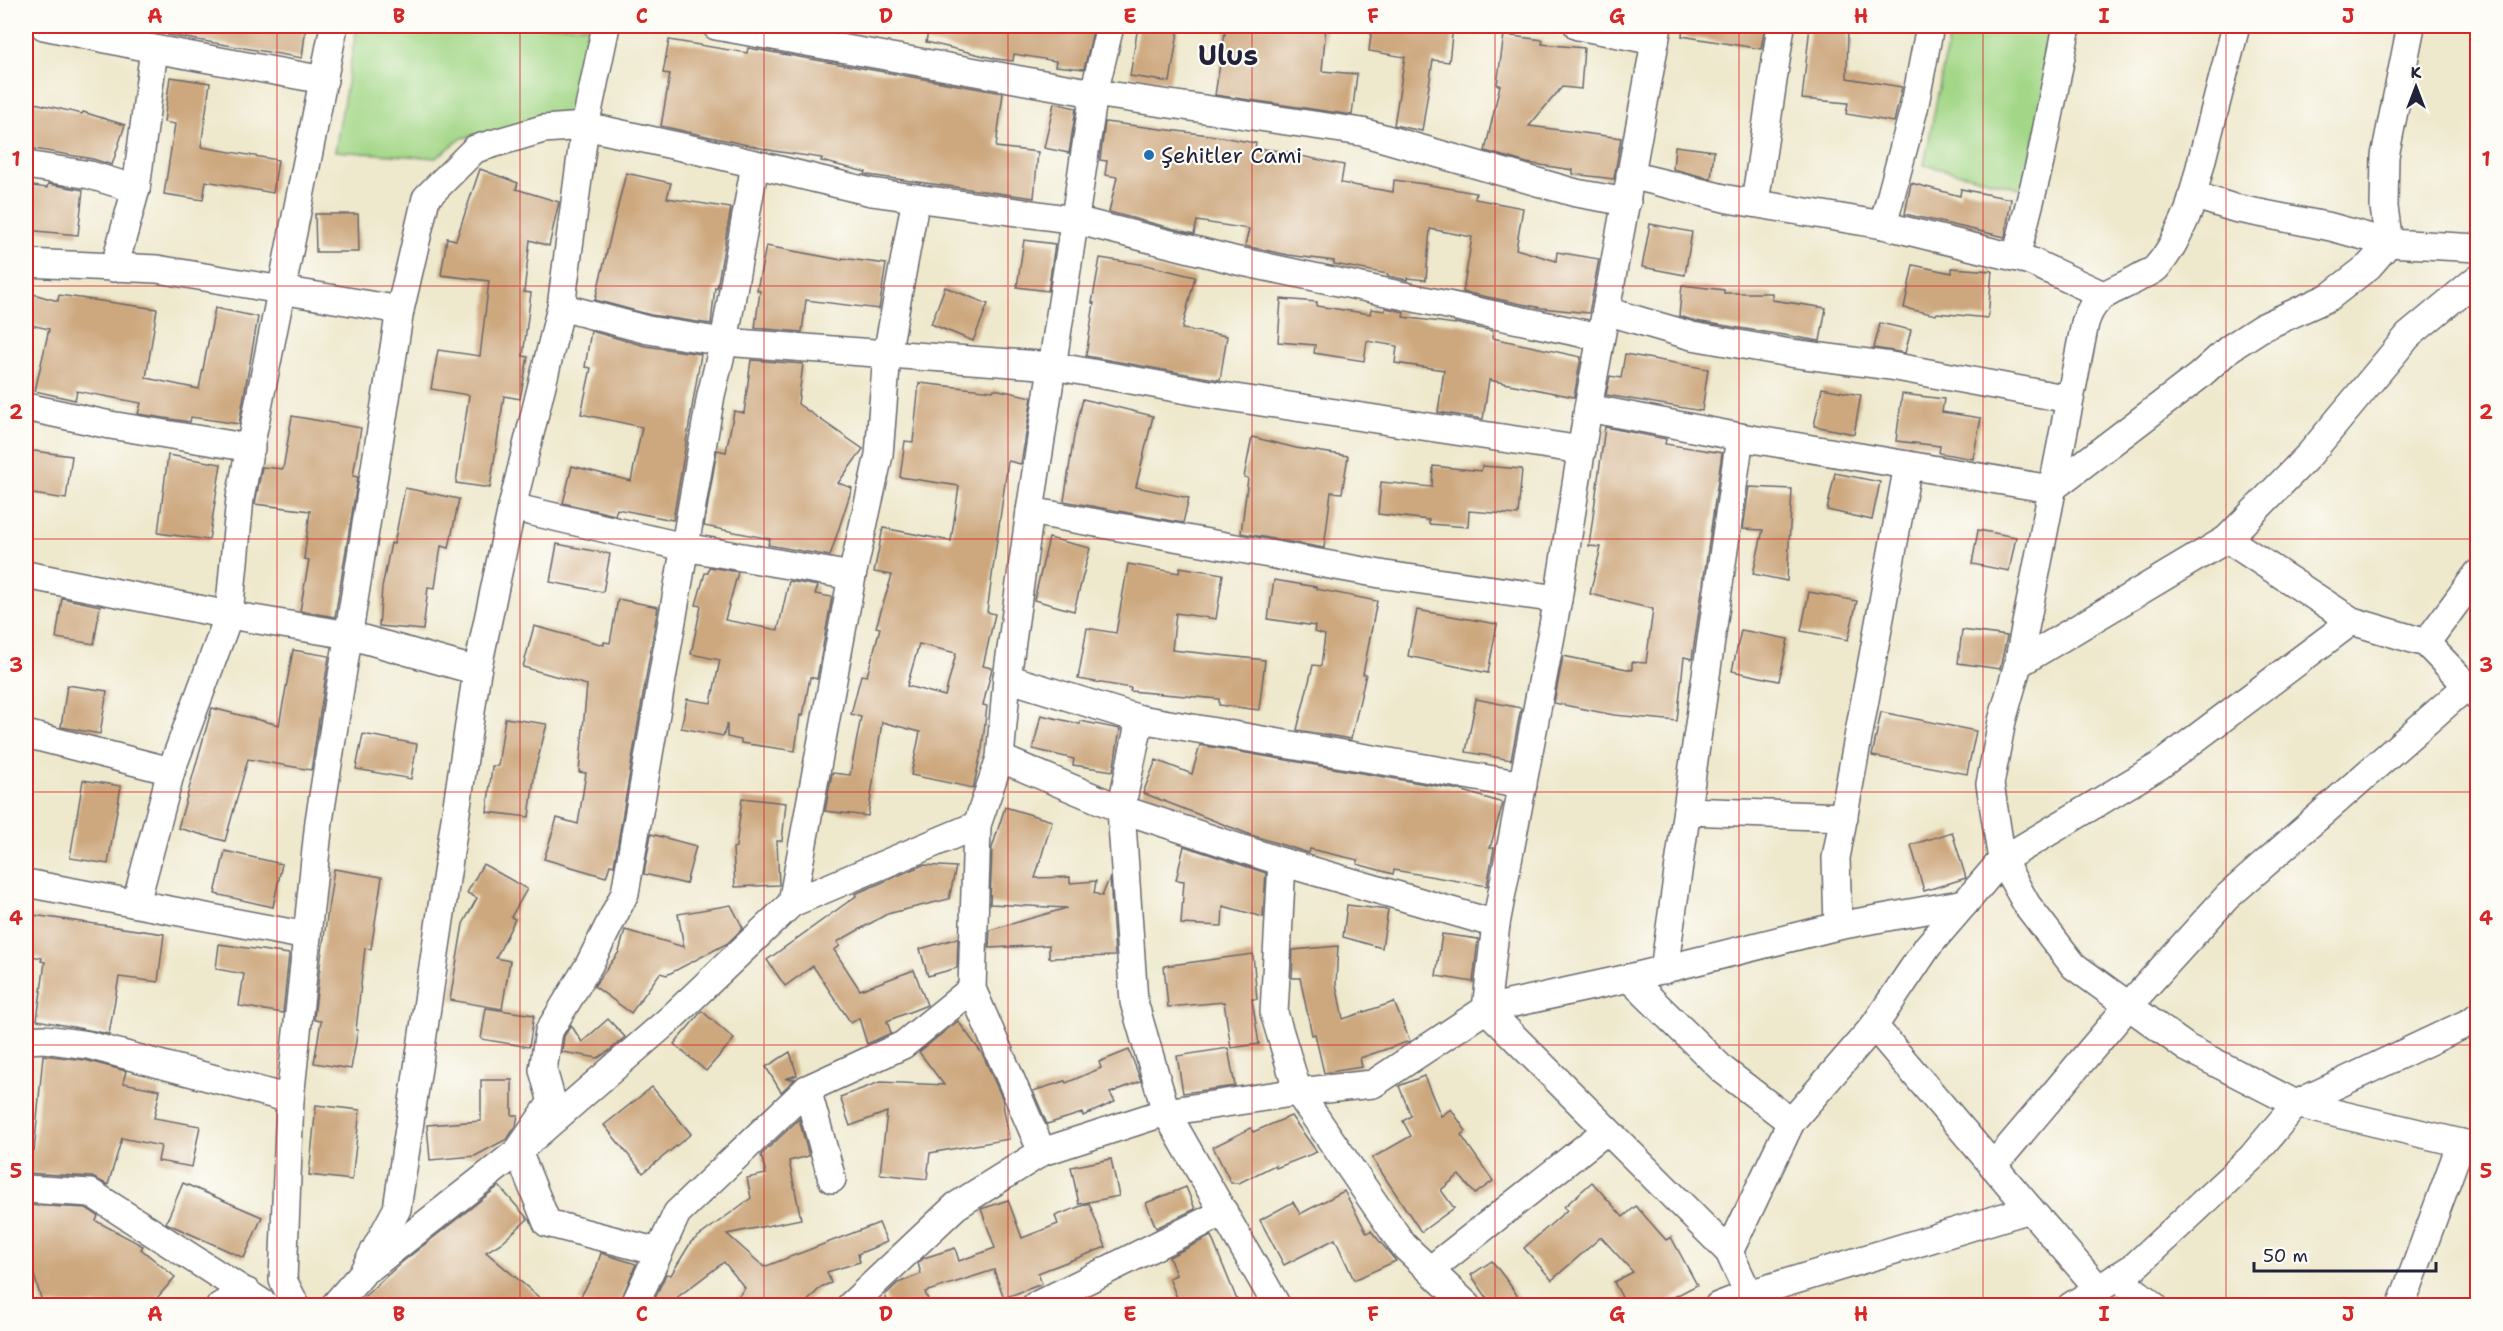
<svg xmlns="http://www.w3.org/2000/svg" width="2503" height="1331" viewBox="0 0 2503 1331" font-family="'Shantell Sans',sans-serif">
<rect width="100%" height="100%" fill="#fdfcf7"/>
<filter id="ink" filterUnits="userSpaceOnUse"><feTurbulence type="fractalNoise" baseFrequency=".0167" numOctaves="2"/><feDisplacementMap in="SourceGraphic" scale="12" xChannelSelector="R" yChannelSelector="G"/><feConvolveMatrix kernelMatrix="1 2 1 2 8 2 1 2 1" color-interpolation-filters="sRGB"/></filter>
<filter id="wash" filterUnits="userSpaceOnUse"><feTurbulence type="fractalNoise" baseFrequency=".008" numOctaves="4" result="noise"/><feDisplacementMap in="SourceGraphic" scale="24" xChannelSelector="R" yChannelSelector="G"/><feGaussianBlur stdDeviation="1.35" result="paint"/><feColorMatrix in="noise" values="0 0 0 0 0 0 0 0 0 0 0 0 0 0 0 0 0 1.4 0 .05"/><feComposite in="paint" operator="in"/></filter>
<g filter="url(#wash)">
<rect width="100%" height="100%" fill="#eee8cc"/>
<g fill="#a3d787" stroke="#627c61" stroke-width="1.5">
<polygon points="357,26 590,26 576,118 462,138 436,158 335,151"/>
<polygon points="1951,26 2059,26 2024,189 1924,165"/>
</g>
<g id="blocks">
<g fill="#cda87f" fill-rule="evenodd">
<polygon points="169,26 306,26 302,58 168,35"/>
<polygon points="929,26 1079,26 1094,27 1084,69 1055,66 1056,61 1014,54 1013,61 997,59 926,42"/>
<polygon points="1138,26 1179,26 1170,82 1130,76"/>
<polygon points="1226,26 1326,26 1322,71 1357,74 1352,115 1215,95"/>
<polygon points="1372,26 1453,26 1449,62 1433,60 1422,131 1394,125 1405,57 1369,51"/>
<polygon points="1683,26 1765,26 1761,49 1682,36"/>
<polygon points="1810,26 1848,26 1847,78 1902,87 1894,122 1846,114 1848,103 1802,99"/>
<polygon points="1504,35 1543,40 1542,44 1584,48 1581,89 1562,87 1529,126 1621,138 1614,179 1573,174 1573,170 1527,163 1485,151 1500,85 1497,85"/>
<polygon points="669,40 747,53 748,48 1003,93 996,147 1038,152 1034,198 868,175 865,174 866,172 821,161 822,158 774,151 661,126 670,74 663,73"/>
<polygon points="170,77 210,83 201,147 278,160 273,193 206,181 203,200 164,194 175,124 164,122"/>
<polygon points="26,101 82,114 83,112 125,125 112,165 93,159 28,148 30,142 26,140"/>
<polygon points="1054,103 1076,108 1069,153 1044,148"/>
<polygon points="1105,122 1209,135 1256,143 1255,148 1296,153 1296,155 1344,165 1341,183 1393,192 1394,180 1424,184 1476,193 1475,199 1523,208 1516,249 1556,261 1557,252 1599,259 1589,313 1542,308 1463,292 1472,237 1430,229 1426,280 1407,278 1407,280 1388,276 1388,274 1334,264 1334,261 1288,255 1245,246 1249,229 1197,221 1194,234 1109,212 1117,177 1105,175 1107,161 1100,160"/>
<polygon points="1675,146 1714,151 1711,179 1673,169"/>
<polygon points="480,169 518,183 516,189 559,202 549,246 530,240 524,292 531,293 523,356 528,357 520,399 504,396 490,488 456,483 469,395 431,389 438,350 480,356 489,281 441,275 447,238 456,240"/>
<polygon points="626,173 671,183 667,198 731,208 717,288 715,287 711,324 651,315 595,300"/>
<polygon points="1911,183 1960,196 1961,189 2011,199 2005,237 1905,214"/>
<polygon points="48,184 83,190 78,235 26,230 26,185 47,188"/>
<polygon points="315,214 358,214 359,252 316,252"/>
<polygon points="1650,224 1692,232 1685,275 1642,267"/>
<polygon points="1024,240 1055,244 1048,291 1017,287"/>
<polygon points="766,246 842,260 842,258 886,264 879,309 806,300 802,332 755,328 760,291 757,290"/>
<polygon points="1100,258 1146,265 1195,277 1182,329 1227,336 1220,380 1086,356 1094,303 1092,303"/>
<polygon points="1913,265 1952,273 1952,268 1992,271 1988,318 1937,313 1936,315 1904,308"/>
<polygon points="1682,285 1724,290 1724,293 1772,293 1772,300 1826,308 1820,341 1696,321 1679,316"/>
<polygon points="945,287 988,304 973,341 931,324"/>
<polygon points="26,292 58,301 59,295 157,309 146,378 199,389 215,308 258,317 239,424 191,417 190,422 138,414 141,403 77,391 75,400 35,391 49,329 26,324"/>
<polygon points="1281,299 1317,302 1317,306 1370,314 1371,309 1385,311 1385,308 1404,312 1403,317 1455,324 1455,323 1493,331 1492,338 1581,357 1574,397 1489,380 1483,419 1438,412 1444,370 1395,363 1397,346 1367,341 1364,361 1314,353 1315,345 1278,342"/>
<polygon points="1880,323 1911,330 1905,353 1874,348"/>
<polygon points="591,331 645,346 701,354 673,520 617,509 615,515 563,503 572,466 631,481 642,427 581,414 591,368 585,367"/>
<polygon points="1625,354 1708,369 1702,411 1606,395 1610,376 1621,378"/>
<polygon points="751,360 803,364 798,404 863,449 838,483 852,488 830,556 768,545 770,539 704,526 717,450 726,452 734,411 744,413"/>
<path d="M 919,383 L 993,391 L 994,389 L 1032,397 L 1021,464 L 1008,461 L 987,612 L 995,614 L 983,666 L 992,668 L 983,705 L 987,706 L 982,748 L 974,785 L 973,788 L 911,775 L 920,732 L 882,722 L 868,816 L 825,811 L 832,773 L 850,775 L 861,717 L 851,714 L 861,675 L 867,676 L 880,628 L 876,627 L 892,575 L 874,572 L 883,528 L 951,541 L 959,486 L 900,477 L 905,441 L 913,442 ZM 919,644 L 956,653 L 945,696 L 907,686 Z"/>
<polygon points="1822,388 1861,395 1854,434 1814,426"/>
<polygon points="1902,394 1944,399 1942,412 1981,418 1973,459 1939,453 1940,446 1896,441"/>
<polygon points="1083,399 1153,416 1136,487 1189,498 1183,523 1064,501 1074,436"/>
<polygon points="292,416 361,428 353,476 358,477 335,617 300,611 309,560 304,559 310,511 255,504 262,467 283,469"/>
<polygon points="1605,427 1666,439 1665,444 1722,453 1692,659 1684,657 1677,721 1614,715 1554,703 1563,656 1632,670 1632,662 1646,663 1653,609 1590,594 1601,547 1589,546"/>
<polygon points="1252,437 1296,448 1348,456 1342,493 1331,492 1324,548 1241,533 1248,478 1244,477"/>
<polygon points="26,450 72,456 66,499 26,493"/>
<polygon points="168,455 221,464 209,540 158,533"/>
<polygon points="1433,466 1481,471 1482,466 1522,469 1518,515 1469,511 1468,527 1429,524 1429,520 1378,514 1381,482 1432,487"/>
<polygon points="1835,473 1880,482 1872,520 1827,510"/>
<polygon points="1749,487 1792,489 1787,581 1753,574 1763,530 1743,529"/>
<polygon points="405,488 459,499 449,548 441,546 435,588 428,587 423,630 379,626 382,588 391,543 394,544"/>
<polygon points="1978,530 2016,537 2009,571 1972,564"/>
<polygon points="1049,538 1090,548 1074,611 1034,600"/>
<polygon points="557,544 610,554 603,592 550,582"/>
<polygon points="1128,564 1179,573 1180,567 1223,574 1216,619 1176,613 1172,650 1265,660 1259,710 1219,705 1219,699 1130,691 1131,688 1078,679 1087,628 1116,633"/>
<polygon points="709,567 738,572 725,620 778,630 789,581 818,586 815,594 832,597 817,679 810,677 803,716 800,715 795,751 741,743 741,740 727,737 727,724 723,736 681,728 687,699 711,703 720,660 691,654 701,606 696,605 705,573 708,573"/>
<polygon points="1274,580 1316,587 1316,589 1377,601 1363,674 1366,674 1351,739 1297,730 1313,665 1321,666 1325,635 1314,632 1315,626 1268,619"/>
<polygon points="1809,592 1857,601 1848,640 1801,631"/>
<polygon points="62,598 100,606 94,644 56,638"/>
<polygon points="618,599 658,607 614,866 610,865 606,877 544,859 557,818 578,824 586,773 579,772 587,685 523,667 534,626 604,645 604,642 610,643"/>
<polygon points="1417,610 1497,624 1488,673 1408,656"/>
<polygon points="1741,630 1788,639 1779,681 1732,671"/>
<polygon points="1962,630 2007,636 2000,669 1958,663"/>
<polygon points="293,650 329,656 311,770 248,759 225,841 178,828 212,708 279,725"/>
<polygon points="67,685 107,691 100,734 61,727"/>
<polygon points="1476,699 1521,708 1511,760 1466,752"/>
<polygon points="1881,712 1976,731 1967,774 1872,756"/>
<polygon points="1041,715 1080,724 1080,721 1120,729 1113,771 1073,765 1074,759 1033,749"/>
<polygon points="505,718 547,724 535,770 529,817 487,812 492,766 498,766"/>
<polygon points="363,734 417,744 411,779 356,769"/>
<polygon points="1200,745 1460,790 1503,803 1490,848 1494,848 1487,886 1394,870 1393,874 1357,864 1358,860 1310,849 1309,853 1251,835 1143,793 1156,760 1192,774"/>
<polygon points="83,780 121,786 108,864 70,858"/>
<polygon points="742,798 786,803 782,841 777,841 779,885 735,887 733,848 736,847"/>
<polygon points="1005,807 1052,821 1035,878 1070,877 1070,883 1096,881 1094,893 1102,896 1110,877 1115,956 1049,958 1049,945 989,948 990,930 1067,908 990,904 992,848"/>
<polygon points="1952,832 1966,878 1924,891 1911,845"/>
<polygon points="651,834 696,846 686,884 644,874"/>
<polygon points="1184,846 1266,873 1263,917 1223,906 1222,926 1181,924 1184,881 1176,880"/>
<polygon points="225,851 282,864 273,907 215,894"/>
<polygon points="483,864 527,889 511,917 515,919 496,958 510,961 502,1009 450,1000 463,924 477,898 467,893"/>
<polygon points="923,865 956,867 949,899 887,914 837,942 840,946 834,950 860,990 914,970 927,1005 887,1021 891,1033 867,1044 859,1018 851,1023 813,966 785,986 767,960 856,896 855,894"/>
<polygon points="334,869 382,877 371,949 365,948 356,1030 358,1030 351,1069 314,1063 321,1021 315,1020 314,1018 321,958"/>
<polygon points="731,905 743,928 728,943 667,975 660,973 631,1013 594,986 619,952 625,930 684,947 678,914"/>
<polygon points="1347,905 1388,910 1382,948 1343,937"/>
<polygon points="26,914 164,934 158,982 119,977 109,1034 37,1020 45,962 41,961 42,958 26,955"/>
<polygon points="1442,934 1478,939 1473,982 1436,976"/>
<polygon points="958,938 957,968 928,976 920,949"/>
<polygon points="219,944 289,954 283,1013 239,1006 244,974 216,969"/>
<polygon points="1338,946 1336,984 1343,1019 1394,1002 1410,1041 1360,1058 1362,1067 1324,1073 1315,1034 1312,1035 1300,978 1292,978 1293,950"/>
<polygon points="1253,954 1257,999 1252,999 1259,1044 1231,1048 1224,1002 1168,1007 1164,966"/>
<polygon points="486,1008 534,1015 529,1047 481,1039"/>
<polygon points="702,1011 734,1039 706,1071 674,1044"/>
<polygon points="608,1019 625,1037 609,1051 598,1058 562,1052 564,1036 571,1025 582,1042"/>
<polygon points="958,1021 983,1055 1002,1098 1009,1139 930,1153 927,1179 880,1174 887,1112 850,1126 840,1097 880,1082 944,1085 919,1052"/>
<polygon points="1228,1048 1235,1086 1183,1093 1177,1056"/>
<polygon points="1129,1050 1141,1081 1110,1093 1115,1102 1083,1116 1082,1113 1047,1124 1033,1091 1065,1081 1066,1083 1101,1068 1099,1062"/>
<polygon points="790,1052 797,1075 785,1079 795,1079 781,1092 766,1067"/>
<polygon points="43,1055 85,1060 126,1071 123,1083 160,1090 154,1118 200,1126 192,1167 158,1161 161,1146 122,1138 108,1185 92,1177 26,1173 26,1141 30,1140 34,1152"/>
<polygon points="1424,1076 1441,1116 1451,1109 1466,1131 1461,1135 1493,1181 1475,1194 1459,1175 1441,1190 1454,1208 1421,1232 1372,1158 1411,1136 1403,1121 1411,1116 1399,1086"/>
<polygon points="481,1080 512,1080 512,1115 518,1115 516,1126 507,1139 475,1156 430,1160 427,1125 481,1121"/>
<polygon points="652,1087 691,1134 643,1173 604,1125"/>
<polygon points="316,1105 360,1110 352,1180 309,1175"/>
<polygon points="1291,1116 1317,1152 1276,1168 1275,1165 1239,1183 1231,1183 1213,1147 1251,1128 1253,1132"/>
<polygon points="799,1119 809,1156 789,1161 801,1219 727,1234 764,1267 879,1223 887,1242 858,1254 860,1262 827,1272 831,1283 821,1287 804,1305 731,1305 745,1288 724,1262 667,1305 652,1305 666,1274 671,1275 691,1242 751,1198 747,1178 766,1174 761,1155"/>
<polygon points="1111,1159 1119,1196 1079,1204 1071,1167"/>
<polygon points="1592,1182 1623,1217 1636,1206 1666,1240 1671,1237 1697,1285 1659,1305 1626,1305 1614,1282 1633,1272 1601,1237 1552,1280 1524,1248 1567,1210 1564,1207"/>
<polygon points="183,1183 262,1217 244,1258 166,1223"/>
<polygon points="499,1186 528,1219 501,1243 486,1252 548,1305 355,1305 401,1263"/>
<polygon points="1186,1187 1195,1209 1156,1228 1146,1203"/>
<polygon points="1344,1191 1367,1233 1371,1231 1396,1261 1354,1280 1335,1239 1284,1265 1260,1220 1293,1202 1300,1214"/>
<polygon points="1008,1200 1022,1238 1058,1224 1055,1216 1089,1203 1106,1247 1038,1273 1042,1284 1004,1298 994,1270 925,1292 930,1305 889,1305 885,1295 898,1283 921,1274 918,1263 924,1258 955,1248 959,1261 995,1248 981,1209"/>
<polygon points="26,1205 86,1208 98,1216 96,1221 143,1246 141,1249 175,1277 151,1305 43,1305 34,1275 26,1279"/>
<polygon points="1211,1236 1239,1305 1180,1305 1169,1278 1176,1275 1169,1257"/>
<polygon points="601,1253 636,1264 619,1305 592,1305 578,1301 595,1272"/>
<polygon points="1492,1261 1505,1278 1524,1305 1492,1305 1471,1275"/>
</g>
</g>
</g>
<g filter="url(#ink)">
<use href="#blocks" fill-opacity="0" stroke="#69676e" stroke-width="1.5"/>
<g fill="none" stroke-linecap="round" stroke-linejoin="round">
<defs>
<g id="minor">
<polyline points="44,26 154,49 136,189"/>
<polyline points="716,26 1094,93 1362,132 1576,193 1627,202"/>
<polyline points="1578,26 1655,41"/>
<path d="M 2236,26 L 2189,210 C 2180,230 2171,252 2156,268 C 2152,272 2145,274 2140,277 C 2113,293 2095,291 2085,323 L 2018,664 L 2002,721 L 1990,784 L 2002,860 L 2027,905 L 2074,966 L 2187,1048 L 2296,1104 L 2478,1147"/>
<polyline points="154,49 324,80"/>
<polyline points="26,165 90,175 136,189 114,268"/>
<polyline points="1630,175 1728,199 1883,225 2030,261 2103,295"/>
<polyline points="2193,195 2234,208 2331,227 2389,243 2478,248"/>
<polyline points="1755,203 1781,26"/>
<polyline points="1883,225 1914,109 1930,26"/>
<polyline points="2016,257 2040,162 2067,26"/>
<polyline points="26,263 157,269 400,310"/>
<polyline points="561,307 648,330 724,342 1053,366 1215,395 1582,450"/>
<polyline points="1606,311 1692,336 1790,353 1891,366 2069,399"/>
<polyline points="26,407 110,425 251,448"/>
<polyline points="1588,408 1740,437 2051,489 2199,376 2230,348 2261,328 2329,297 2369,266 2389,243 2384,207 2385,156 2411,26"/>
<polyline points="512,507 684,547 852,576"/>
<polyline points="1030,511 1386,575 1558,599"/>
<polyline points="2227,539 2352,621 2426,643 2478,697"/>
<polyline points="26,575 229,615 349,635 477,671"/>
<polyline points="2426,643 2478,573"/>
<polyline points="2018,664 2227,539 2310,454 2408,336 2478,278"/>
<polyline points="1007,678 1140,719 1523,785"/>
<polyline points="1140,719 1121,809 1134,1002 1166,1112 1277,1306"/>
<polyline points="26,734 171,771"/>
<polyline points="1000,758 1121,809 1282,862 1496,924"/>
<polyline points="1687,811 1844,817"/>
<polyline points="1282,862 1274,1013 1298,1092 1403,1245 1468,1306"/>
<polyline points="26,883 307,936"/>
<polyline points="136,903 171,771 229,615 240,498 334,26"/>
<polyline points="792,903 852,576 879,455 887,354 916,198"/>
<polyline points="1838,926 1836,858 1908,465"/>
<polyline points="1664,970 1740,437"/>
<polyline points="1629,978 1723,1070 1791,1122 1874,1026"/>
<polyline points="1486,1009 1496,924 1558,599 1588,408 1658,26"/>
<polyline points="1486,1009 1729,1252 1754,1306"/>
<polyline points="26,1040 44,1039 88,1045 290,1099"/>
<polyline points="807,1089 832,1179"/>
<polyline points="518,1151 552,1102 543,1070 549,1031 589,965 625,893 711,395 724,342 755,164"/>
<polyline points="518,1151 547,1223 659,1252"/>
<polyline points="1042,1152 972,989 977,825 1000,758 1007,678 1030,511 1094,93 1110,26"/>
<polyline points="1993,1166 2129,1005 2227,897 2467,686"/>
<polyline points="26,1189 91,1193 267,1306"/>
<polyline points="2030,1209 1874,1026 1928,946 2002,860 2159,766 2352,621"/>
<polyline points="1729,1252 1791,1122"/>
<polyline points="371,1267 518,1151 670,1019 792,903 977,825"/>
<polyline points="1430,1270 1606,1131"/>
<polyline points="2117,1277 2154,1306"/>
<polyline points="220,1306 247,1292"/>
<polyline points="296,1306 283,1280 290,1099 319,821 400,310 426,198 475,149 543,129 585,126 705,152 871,192 1075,220 1238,261 1600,337"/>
<polyline points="334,1306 362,1274 397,1209 477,671 512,507 561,307 585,126 606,26"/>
<polyline points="634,1306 677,1213 807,1089 903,1045 972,989"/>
<polyline points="850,1306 956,1206 1042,1152 1166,1112 1298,1092 1373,1084 1486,1009 1629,978 1838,926 1965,903"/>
<polyline points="1035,1306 1224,1212"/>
<polyline points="1718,1306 1749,1294 2030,1209 2098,1288"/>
<polyline points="2071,1306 2135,1266 2251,1158 2296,1104 2472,1021 2478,1016"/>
<polyline points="2401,1306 2461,1143"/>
</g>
</defs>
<use href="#minor" stroke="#69676e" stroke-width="30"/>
<use href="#minor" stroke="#fff" stroke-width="27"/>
</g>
</g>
<path fill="none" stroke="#d62828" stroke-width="1.5" stroke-opacity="0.55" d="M 277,26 L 277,1306M 520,26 L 520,1306M 764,26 L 764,1306M 1008,26 L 1008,1306M 1252,26 L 1252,1306M 1495,26 L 1495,1306M 1739,26 L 1739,1306M 1983,26 L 1983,1306M 2226,26 L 2226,1306M 26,286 L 2478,286M 26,539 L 2478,539M 26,792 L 2478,792M 26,1045 L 2478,1045"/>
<circle fill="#1f6fb2" stroke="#fdfcf7" stroke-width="2" cx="1149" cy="155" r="6"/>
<g text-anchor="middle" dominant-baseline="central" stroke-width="4.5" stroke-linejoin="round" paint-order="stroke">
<g font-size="22" fill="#22223b" stroke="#fdfcf7" text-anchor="start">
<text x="1161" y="155">Şehitler Cami</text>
</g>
<g font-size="28" font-weight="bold" fill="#22223b" stroke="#fdfcf7">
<text x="1228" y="55">Ulus</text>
</g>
</g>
<rect width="2503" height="1331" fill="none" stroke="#fdfcf7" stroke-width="66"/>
<g transform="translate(2416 87)" stroke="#fdfcf7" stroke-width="4.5" paint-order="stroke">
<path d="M0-4.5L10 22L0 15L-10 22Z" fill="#22223b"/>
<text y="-9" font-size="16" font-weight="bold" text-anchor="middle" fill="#22223b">K</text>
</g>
<path d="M2254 1262v9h182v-9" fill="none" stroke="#22223b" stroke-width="3"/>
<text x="2263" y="1262" font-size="18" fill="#22223b" stroke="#fdfcf7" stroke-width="4.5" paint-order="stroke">50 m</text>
<rect x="33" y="33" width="2437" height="1265" fill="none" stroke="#d62828" stroke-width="2"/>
<g font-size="20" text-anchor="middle" font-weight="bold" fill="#d62828">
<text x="155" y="23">A</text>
<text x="399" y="23">B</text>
<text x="642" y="23">C</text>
<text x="886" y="23">D</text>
<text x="1130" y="23">E</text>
<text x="1373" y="23">F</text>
<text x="1617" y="23">G</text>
<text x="1861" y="23">H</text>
<text x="2104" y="23">I</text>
<text x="2348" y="23">J</text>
<text x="16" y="166">1</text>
<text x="2486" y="166">1</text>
<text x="16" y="419">2</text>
<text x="2486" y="419">2</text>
<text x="16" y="672">3</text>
<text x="2486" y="672">3</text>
<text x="16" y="925">4</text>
<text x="2486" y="925">4</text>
<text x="16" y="1178">5</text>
<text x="2486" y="1178">5</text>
<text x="155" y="1321">A</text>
<text x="399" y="1321">B</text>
<text x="642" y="1321">C</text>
<text x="886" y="1321">D</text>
<text x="1130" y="1321">E</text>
<text x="1373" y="1321">F</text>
<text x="1617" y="1321">G</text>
<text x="1861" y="1321">H</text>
<text x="2104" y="1321">I</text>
<text x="2348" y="1321">J</text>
</g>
</svg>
